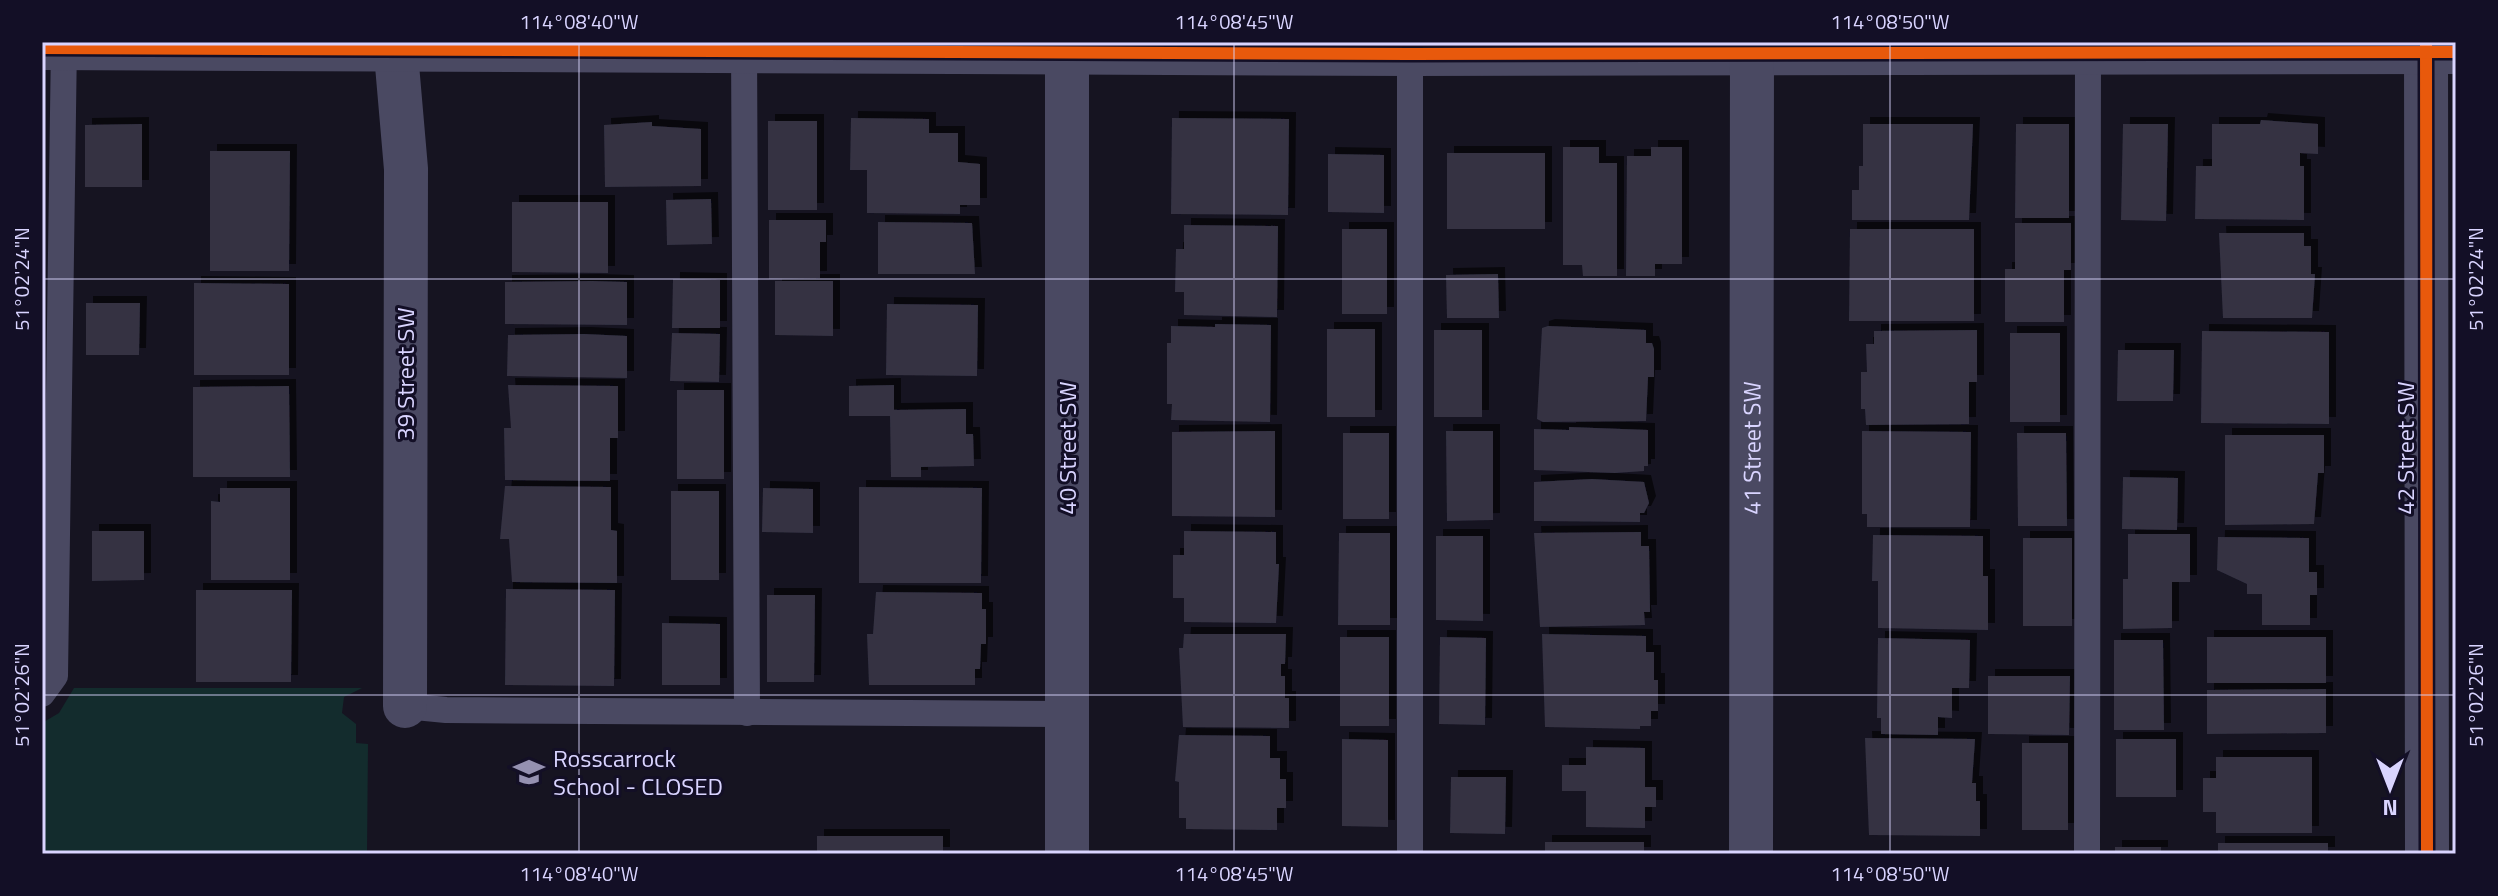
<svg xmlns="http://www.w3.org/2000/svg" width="2498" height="896" viewBox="0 0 2498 896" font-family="'Titillium Web',sans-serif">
<defs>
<filter id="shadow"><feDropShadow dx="7" dy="-7" stdDeviation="0" flood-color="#0009"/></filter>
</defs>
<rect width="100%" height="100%" fill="#161421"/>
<polygon fill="#132c2d" points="74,688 362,688 344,697 342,713 356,724 356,743 368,744 367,854 42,854 42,723 59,713"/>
<g fill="#343243" filter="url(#shadow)">
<polygon points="851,118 929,119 929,133 958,133 958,162 980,164 980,205 960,205 960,214 867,213 867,170 850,170"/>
<polygon points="1172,118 1289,119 1288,215 1171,214"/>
<polygon points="2261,120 2318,124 2318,154 2300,153 2300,166 2304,166 2304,220 2195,219 2196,166 2212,166 2212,124 2260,124"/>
<rect x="768" y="121" width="49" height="89"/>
<polygon points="652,122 652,126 701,129 701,186 605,187 604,125"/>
<polygon points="142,124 142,187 85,187 85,125"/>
<polygon points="1863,124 1973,124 1969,220 1852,220 1852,190 1859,190 1859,166 1863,166"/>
<polygon points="2016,124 2069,124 2069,218 2015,218"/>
<polygon points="2123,124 2168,124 2166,221 2121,220"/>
<polygon points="1563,147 1599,147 1599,163 1617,163 1617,276 1583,276 1582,265 1563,265"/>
<polygon points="1651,147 1682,147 1682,264 1655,264 1655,276 1626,276 1627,156 1651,156"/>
<polygon points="210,151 290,151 289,271 210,271"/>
<rect x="1447" y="153" width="98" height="76"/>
<polygon points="1328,154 1384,155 1384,213 1328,212"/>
<polygon points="711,199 712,244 667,245 666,200"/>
<polygon points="512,202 608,202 608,273 512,272"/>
<polygon points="769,220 826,220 826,242 820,242 820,278 769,279"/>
<polygon points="878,222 972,223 975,274 878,274"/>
<polygon points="2015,223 2071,223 2071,270 2064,270 2064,322 2005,322 2005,269 2015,269"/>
<polygon points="1184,225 1278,226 1277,317 1184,315 1184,292 1175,292 1176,249 1184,249"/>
<rect x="1342" y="229" width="45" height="85"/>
<polygon points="1850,229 1974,229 1974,321 1849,321"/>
<polygon points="2219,233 2304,233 2304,246 2311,246 2311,274 2315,274 2312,318 2223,318"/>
<polygon points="1498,274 1499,318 1447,318 1446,275"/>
<polygon points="673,279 720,280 720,328 672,328"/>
<polygon points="592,281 627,282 627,325 505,324 505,282"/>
<polygon points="775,281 833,281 833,336 775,335"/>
<polygon points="194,283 289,284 289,375 194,375"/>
<polygon points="86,303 140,303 139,355 86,355"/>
<polygon points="887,304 978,305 977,376 886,375"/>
<polygon points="1215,324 1271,325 1270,422 1171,420 1172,404 1167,404 1167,343 1171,343 1171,326 1215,327"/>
<polygon points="1548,326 1646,330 1646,343 1652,343 1654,349 1654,377 1648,377 1646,421 1543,422 1537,419 1542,328"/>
<rect x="1327" y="329" width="48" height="88"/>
<rect x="1434" y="330" width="48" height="87"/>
<polygon points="1977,330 1977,382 1969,382 1969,424 1866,425 1865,409 1861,409 1861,372 1867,372 1866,344 1874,344 1874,331"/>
<polygon points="2202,331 2329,332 2329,424 2201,423"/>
<polygon points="672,333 720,334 719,382 670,381"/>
<rect x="2010" y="333" width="50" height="89"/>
<polygon points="584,334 627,336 627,378 507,376 508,335"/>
<polygon points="2118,350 2174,350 2173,401 2117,401"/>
<polygon points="508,385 618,386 618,438 610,438 610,481 505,480 504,428 511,428"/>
<polygon points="894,385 894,410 966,409 966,434 973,434 974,466 921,467 921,477 891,477 890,416 849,416 849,386"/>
<polygon points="289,386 290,477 193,477 193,387"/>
<rect x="677" y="390" width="47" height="89"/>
<polygon points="1569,427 1648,430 1648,466 1644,466 1644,471 1615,473 1534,470 1534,429 1569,430"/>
<polygon points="1275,431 1275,517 1172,516 1172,432"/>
<polygon points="1446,431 1493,431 1493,520 1447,521"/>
<polygon points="1862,431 1971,432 1970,527 1867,527 1867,514 1862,514"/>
<rect x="1343" y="433" width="46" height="86"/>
<polygon points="2017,433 2066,433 2067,526 2018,526"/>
<polygon points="2225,435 2324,435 2324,473 2318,473 2314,524 2225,525"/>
<polygon points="2123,477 2178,478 2177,530 2122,529"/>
<polygon points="1592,479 1644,482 1649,503 1644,513 1640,513 1640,522 1534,521 1534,482"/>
<polygon points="505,486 611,487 611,530 617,531 617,583 512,582 509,539 500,539"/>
<polygon points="859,487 982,488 981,583 859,583"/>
<polygon points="220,488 290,488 290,580 211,580 211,501 220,502"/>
<polygon points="763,488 813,489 813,533 762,532"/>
<rect x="671" y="491" width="48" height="89"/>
<polygon points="92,531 144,531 144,580 92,581"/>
<polygon points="1184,531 1276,532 1276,564 1279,564 1276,623 1184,622 1184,598 1173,598 1173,555 1184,555"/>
<polygon points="1641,532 1641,546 1649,546 1650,612 1644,612 1645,625 1540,627 1534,533"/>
<polygon points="1339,533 1390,533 1390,625 1338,625"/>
<polygon points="2128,534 2190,534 2190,582 2172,582 2172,628 2123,629 2123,579 2128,579"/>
<polygon points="1873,535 1983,536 1983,576 1988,576 1988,630 1878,628 1878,581 1872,581"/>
<polygon points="1436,536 1483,536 1483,621 1436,620"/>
<polygon points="2218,537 2309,538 2309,572 2317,572 2317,595 2310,595 2310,625 2262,625 2262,594 2247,594 2247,584 2217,570"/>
<rect x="2023" y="538" width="49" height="88"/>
<polygon points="506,589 615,590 614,686 505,685"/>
<polygon points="196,590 292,590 291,682 196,682"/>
<polygon points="876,592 982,593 982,609 986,609 986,644 981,644 980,669 975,669 975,685 869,685 867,634 873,634"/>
<polygon points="767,595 815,595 814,682 767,682"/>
<polygon points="662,623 720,624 720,685 662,685"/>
<polygon points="1184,634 1286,634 1285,664 1281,664 1281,676 1285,676 1285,698 1289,698 1289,728 1183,727 1179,648 1183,648"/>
<polygon points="1542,634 1646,636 1646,652 1654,652 1654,680 1658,680 1658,711 1651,711 1651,726 1640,726 1640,729 1545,727"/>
<rect x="1340" y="637" width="49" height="89"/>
<polygon points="1440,637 1486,638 1485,725 1439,724"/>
<rect x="2207" y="637" width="119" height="46"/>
<polygon points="1878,638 1970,640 1969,688 1952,688 1952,718 1938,717 1938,735 1881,734 1881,718 1877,718"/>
<polygon points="2114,640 2163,640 2164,730 2114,730"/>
<polygon points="1988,676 2070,676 2069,735 1988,734"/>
<polygon points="2326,689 2326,733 2207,734 2207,690"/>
<polygon points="1179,735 1270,736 1270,758 1280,758 1280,779 1286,779 1286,808 1277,808 1277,830 1186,829 1186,818 1179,818 1179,782 1175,781"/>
<polygon points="1865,738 1975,739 1972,783 1976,783 1976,801 1980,801 1980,836 1869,835"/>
<polygon points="1342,739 1388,740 1388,827 1342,826"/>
<rect x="2116" y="739" width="60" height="58"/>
<rect x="2022" y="743" width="46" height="87"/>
<polygon points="1586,747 1645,748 1645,787 1656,787 1656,807 1645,807 1645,828 1586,827 1586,791 1562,791 1562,765 1586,765"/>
<polygon points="2216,757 2312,757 2312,833 2216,833 2216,812 2203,812 2203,778 2216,778"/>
<polygon points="1451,777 1506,777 1505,834 1450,833"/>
<rect x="817" y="836" width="126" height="18"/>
<rect x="1545" y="842" width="99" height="12"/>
<rect x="2218" y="843" width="110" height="11"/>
<rect x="2115" y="847" width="46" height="7"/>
</g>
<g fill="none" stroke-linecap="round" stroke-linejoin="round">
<g stroke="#4a4962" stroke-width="26">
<polyline points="744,42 747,713"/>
<polyline points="42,694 55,676 64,42"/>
<polyline points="405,706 446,710 1066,714"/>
<polyline points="1410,854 1410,42"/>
<polyline points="2087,854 2088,42"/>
</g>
<g stroke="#4a4962" stroke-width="44">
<polyline points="395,42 406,169 405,706"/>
<polyline points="2426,42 2427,854"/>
<polyline points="42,48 1410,54 2456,52"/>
<polyline points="1067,854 1067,42"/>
<path id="s1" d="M 1751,854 L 1752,42"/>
</g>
<defs>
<g id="cycleway">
<polyline points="2426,42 2427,854"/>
<polyline points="42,48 1410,54 2456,52"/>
</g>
</defs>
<use href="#cycleway" stroke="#130f26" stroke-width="17"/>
<use href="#cycleway" stroke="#e8590c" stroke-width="12"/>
</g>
<path fill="none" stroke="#d9d4ff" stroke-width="2" stroke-opacity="0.45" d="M 579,42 L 579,854M 1234,42 L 1234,854M 1890,42 L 1890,854M 42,279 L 2456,279M 42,695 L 2456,695"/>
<defs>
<symbol id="school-bare" viewBox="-9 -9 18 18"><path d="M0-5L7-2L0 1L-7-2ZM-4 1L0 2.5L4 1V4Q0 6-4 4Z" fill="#9591b1" stroke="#130f26" stroke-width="2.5" paint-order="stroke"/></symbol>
</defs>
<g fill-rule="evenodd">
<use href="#school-bare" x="507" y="750" width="44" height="44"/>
</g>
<g text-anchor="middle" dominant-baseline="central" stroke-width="6" stroke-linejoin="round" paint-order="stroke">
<g font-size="24" fill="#d9d4ff" stroke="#130f26">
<text transform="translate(405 374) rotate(-90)">39 Street SW</text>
<text transform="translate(1067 448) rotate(-90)">40 Street SW</text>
<text stroke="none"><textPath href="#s1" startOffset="406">41 Street SW</textPath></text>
<text transform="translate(2405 448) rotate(-90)">42 Street SW</text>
</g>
<g font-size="24" fill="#d9d4ff" stroke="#130f26" text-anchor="start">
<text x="553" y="758">Rosscarrock<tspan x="553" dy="28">School - CLOSED</tspan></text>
</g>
</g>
<rect width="2498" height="896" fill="none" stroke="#130f26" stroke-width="88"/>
<g transform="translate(2390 788) rotate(180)" stroke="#130f26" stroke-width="6" paint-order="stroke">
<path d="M0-6L14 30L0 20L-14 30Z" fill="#d9d4ff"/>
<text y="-12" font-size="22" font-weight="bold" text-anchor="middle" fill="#d9d4ff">N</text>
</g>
<rect x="44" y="44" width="2410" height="808" fill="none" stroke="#d9d4ff" stroke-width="3"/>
<g font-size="20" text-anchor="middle" fill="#d9d4ff">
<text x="579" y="29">114°08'40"W</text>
<text x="1234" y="29">114°08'45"W</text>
<text x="1890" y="29">114°08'50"W</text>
<text transform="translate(2476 279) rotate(-90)" y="7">51°02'24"N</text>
<text transform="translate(22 279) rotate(-90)" y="7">51°02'24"N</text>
<text transform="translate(2476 695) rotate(-90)" y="7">51°02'26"N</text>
<text transform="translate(22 695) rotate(-90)" y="7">51°02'26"N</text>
<text x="579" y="881">114°08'40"W</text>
<text x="1234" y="881">114°08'45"W</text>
<text x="1890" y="881">114°08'50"W</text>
</g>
</svg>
